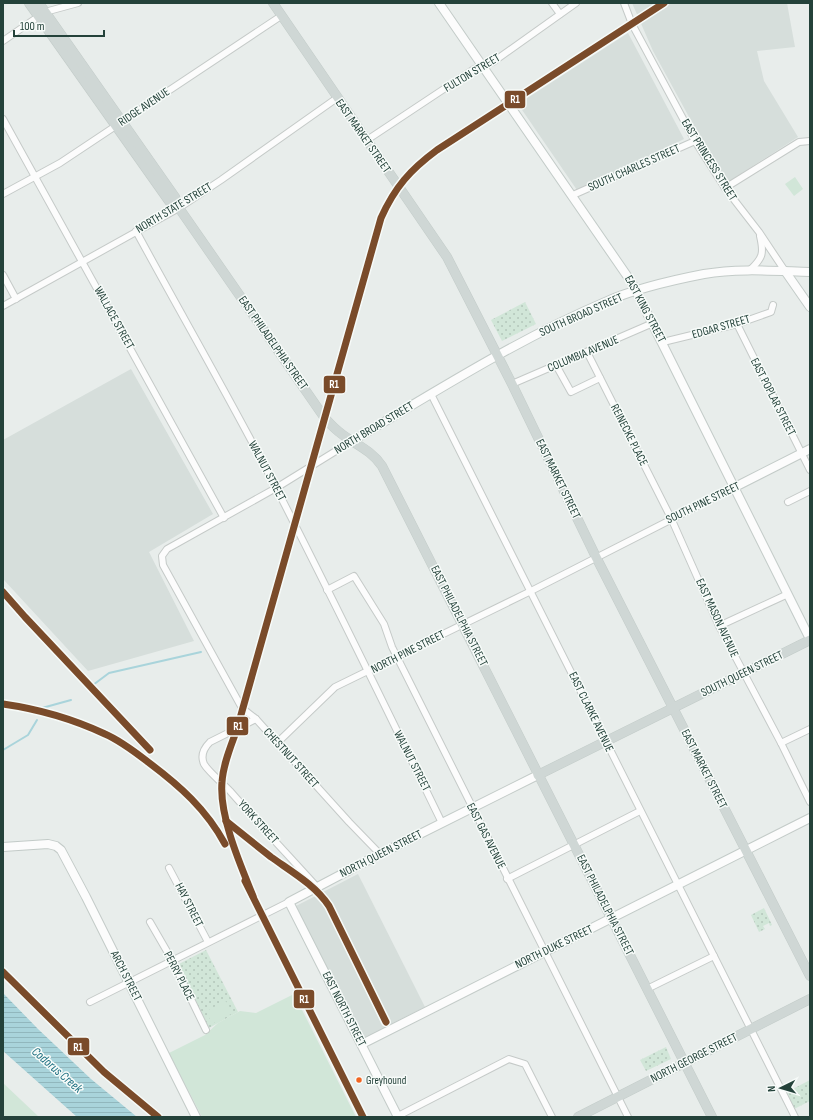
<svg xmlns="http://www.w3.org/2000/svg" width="813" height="1120" viewBox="0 0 813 1120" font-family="'Sofia Sans Condensed',sans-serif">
<defs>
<pattern id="grass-dots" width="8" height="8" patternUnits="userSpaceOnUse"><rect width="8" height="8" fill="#d1e6d8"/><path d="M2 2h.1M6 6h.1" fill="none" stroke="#b3c6ba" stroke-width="1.8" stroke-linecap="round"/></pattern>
<pattern id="water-rules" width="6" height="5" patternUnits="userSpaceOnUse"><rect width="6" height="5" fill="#a9d4db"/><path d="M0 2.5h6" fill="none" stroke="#91b7bd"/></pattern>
</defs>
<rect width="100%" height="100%" fill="#e8edeb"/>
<g fill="#d6dedb">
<polygon points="632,3 787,3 795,47 757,51 764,81 798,137 728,182 712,159 653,51"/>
<polygon points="628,33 684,139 656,153 577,190 518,104"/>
<polygon points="131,369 213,514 149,552 194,641 88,671 3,579 3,440"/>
<polygon points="358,874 425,1007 363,1038 296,906"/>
</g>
<g fill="url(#grass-dots)">
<polygon points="525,302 536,324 502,341 491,320"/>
<polygon points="764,908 772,925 770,926 769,923 763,926 765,929 759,932 751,915"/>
<polygon points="206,950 238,1012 209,1028 177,965"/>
<polygon points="666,1047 671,1059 646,1071 640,1060"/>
<polygon points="810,1080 810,1101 794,1109 787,1092"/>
</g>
<g fill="#d1e6d8">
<polygon points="795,177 803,189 794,196 785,184"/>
<polygon points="294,994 356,1117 202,1117 169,1053 205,1035 218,1023 240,1011 256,1013"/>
<polygon points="226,1001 233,1013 212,1024 206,1011"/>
<polygon points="3,1083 39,1117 3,1117"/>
</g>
<polygon fill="url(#water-rules)" points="3,993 38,1029 91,1079 137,1117 77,1117 3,1051"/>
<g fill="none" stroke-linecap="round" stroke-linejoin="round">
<g stroke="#a9d4db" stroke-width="2">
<polyline points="93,685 109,673 201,652"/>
<polyline points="42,708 71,700"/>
<polyline points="3,750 28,735 37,720"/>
</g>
<defs>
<g id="street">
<polyline points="552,3 560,14"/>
<polyline points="624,3 632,24 695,141 725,188 759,232 785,271"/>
<polyline points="3,41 45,12 78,3"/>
<polyline points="3,119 224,518"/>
<polyline points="367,140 474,69 493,62 576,3"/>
<polyline points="725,188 799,142 810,141"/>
<polyline points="3,194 60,163 281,16"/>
<polyline points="573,195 695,141"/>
<path d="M 136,231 C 181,314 228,395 271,478 C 330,592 386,708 442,823"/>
<path d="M 750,270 C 763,258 764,253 760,236"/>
<polyline points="3,275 16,299"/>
<polyline points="3,306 179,208 221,180 337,98"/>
<polyline points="737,324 810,470"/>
<polyline points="663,342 737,324 771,312 773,305"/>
<polyline points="587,352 671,518 719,626 781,743 810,802"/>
<polyline points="556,365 571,392 600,378"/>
<polyline points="512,384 653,323"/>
<polyline points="431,394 795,1117"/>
<polyline points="352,441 276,488 167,549 162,556 163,565 242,708 256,719 349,822 380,854"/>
<polyline points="788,502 810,491"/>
<polyline points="327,590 354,576 384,624 392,647 628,1117"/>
<polyline points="719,626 788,594"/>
<path d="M 256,719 L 210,742 C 204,748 200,755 204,764 C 208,771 223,784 230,791 C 258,823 288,855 317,887"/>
<polyline points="277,743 335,687 531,591 735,487"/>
<polyline points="781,743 810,729"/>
<polyline points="169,868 208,942"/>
<polyline points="507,879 640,811"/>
<polyline points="150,922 172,960 206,1030"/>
<polyline points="647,989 714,956"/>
<polyline points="90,1002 289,902"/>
<polyline points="398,1116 509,1059 525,1064 552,1117"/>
</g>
<g id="secondary">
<polyline points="439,3 632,283 810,639"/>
<polyline points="785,271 810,307"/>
<path d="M 352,441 C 435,392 516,340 605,302 C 634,289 673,280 704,274 C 739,268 775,271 810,272"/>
<polyline points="735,487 810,449"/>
<polyline points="3,847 48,844 56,846 61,850 86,897 196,1117"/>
<polyline points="362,1044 810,818"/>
<polyline points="398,1117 289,902 380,854 538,775"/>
</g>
<g id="primary">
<polyline points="29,3 169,201 179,208"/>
<path d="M 39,3 L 175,197 L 179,208 L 324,417 C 330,424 336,430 343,435 C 357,445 372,451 382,466 L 712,1117"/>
<polyline points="273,3 447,257 512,384 596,557 810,976"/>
<polyline points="538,775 810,640"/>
<polyline points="578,1117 810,999"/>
</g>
</defs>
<use href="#street" stroke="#c5cac8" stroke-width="8"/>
<use href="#secondary" stroke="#c3cbc8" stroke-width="10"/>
<use href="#primary" stroke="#c3ccc9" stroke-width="10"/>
<use href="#street" stroke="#fcfcfc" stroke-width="6"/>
<use href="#secondary" stroke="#fcfcfc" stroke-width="8"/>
<use href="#primary" stroke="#cfd7d5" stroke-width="9"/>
<defs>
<g id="rail-1">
<polyline points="3,592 25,617 150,750"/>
<path d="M 3,704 C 38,709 73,719 105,734 C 121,741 135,752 148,762 C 180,786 206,809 225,844"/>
<path d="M 226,821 C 241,833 256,845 271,857 C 292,872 315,885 329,906 L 386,1022"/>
<polyline points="245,881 363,1117"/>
<path d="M 253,896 C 240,864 219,816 222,782 C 223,764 231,746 237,729 L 381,218 C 395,187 410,170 437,150 L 664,3"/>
<polyline points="3,972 104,1072 158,1117"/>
</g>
</defs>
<use href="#rail-1" stroke="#f7fbf9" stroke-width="10"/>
<use href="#rail-1" stroke="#7a4b2a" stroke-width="7"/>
</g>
<circle fill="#f26522" stroke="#f7fbf9" stroke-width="1.5" cx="359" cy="1080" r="3.5"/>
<g text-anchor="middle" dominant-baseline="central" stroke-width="3" stroke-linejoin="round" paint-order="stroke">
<g font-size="11" fill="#24423a" stroke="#f7fbf9" text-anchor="start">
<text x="366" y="1080">Greyhound</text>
</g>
<g font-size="12" fill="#24423a" stroke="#f7fbf9">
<text transform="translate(472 73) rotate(-31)">FULTON STREET</text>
<text transform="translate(144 107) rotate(-34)">RIDGE AVENUE</text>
<text transform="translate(363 136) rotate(55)">EAST MARKET STREET</text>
<text transform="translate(709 160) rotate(58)">EAST PRINCESS STREET</text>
<text transform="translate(634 168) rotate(-24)">SOUTH CHARLES STREET</text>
<text transform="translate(174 208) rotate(-31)">NORTH STATE STREET</text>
<text transform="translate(645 309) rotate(62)">EAST KING STREET</text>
<text transform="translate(581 315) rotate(-24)">SOUTH BROAD STREET</text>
<text transform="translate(114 318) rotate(61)">WALLACE STREET</text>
<text transform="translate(721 327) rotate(-16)">EDGAR STREET</text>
<text transform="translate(273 343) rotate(55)">EAST PHILADELPHIA STREET</text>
<text transform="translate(583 354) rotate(-23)">COLUMBIA AVENUE</text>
<text transform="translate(773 397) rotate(63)">EAST POPLAR STREET</text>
<text transform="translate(374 428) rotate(-31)">NORTH BROAD STREET</text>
<text transform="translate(629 435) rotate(63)">REINECKE PLACE</text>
<text transform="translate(267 471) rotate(62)">WALNUT STREET</text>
<text transform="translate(558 479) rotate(64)">EAST MARKET STREET</text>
<text transform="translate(703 503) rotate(-26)">SOUTH PINE STREET</text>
<text transform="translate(459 616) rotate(63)">EAST PHILADELPHIA STREET</text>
<text transform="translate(717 618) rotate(65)">EAST MASON AVENUE</text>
<text transform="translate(408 652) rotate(-27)">NORTH PINE STREET</text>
<text transform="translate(742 674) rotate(-26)">SOUTH QUEEN STREET</text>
<text transform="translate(591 712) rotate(64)">EAST CLARKE AVENUE</text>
<text transform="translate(291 758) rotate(48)">CHESTNUT STREET</text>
<text transform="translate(412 761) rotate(63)">WALNUT STREET</text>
<text transform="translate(704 769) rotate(63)">EAST MARKET STREET</text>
<text transform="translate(258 822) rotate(48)">YORK STREET</text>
<text transform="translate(486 836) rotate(63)">EAST GAS AVENUE</text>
<text transform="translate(381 854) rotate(-27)">NORTH QUEEN STREET</text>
<text transform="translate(189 905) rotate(63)">HAY STREET</text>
<text transform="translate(605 905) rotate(63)">EAST PHILADELPHIA STREET</text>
<text transform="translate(554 947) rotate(-26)">NORTH DUKE STREET</text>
<text transform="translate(126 976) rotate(63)">ARCH STREET</text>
<text transform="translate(179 976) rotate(63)">PERRY PLACE</text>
<text transform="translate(344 1009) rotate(63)">EAST NORTH STREET</text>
<text transform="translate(694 1058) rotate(-27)">NORTH GEORGE STREET</text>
</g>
<g font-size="13" font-style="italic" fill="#1c6f80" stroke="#f7fbf9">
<text transform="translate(57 1070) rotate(41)">Codorus Creek</text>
</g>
</g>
<g stroke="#f7fbf9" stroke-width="1.5">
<rect x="504" y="90" width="22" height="19" rx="4" fill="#7a4b2a"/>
<rect x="323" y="375" width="23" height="19" rx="4" fill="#7a4b2a"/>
<rect x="226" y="716" width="23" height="20" rx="4" fill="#7a4b2a"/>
<rect x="293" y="989" width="22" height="20" rx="4" fill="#7a4b2a"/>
<rect x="67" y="1037" width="23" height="19" rx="4" fill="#7a4b2a"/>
</g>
<g font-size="11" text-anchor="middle" font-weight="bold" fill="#fff">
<text x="515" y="103">R1</text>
<text x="334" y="388">R1</text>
<text x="238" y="730">R1</text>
<text x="304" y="1003">R1</text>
<text x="78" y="1051">R1</text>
</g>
<rect width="813" height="1120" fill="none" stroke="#24423a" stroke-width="8"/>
<g transform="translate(781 1088) rotate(265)" stroke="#f7fbf9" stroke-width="3" paint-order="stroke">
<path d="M0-3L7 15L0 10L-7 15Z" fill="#24423a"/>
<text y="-6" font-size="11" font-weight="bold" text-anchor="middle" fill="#24423a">N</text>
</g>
<path d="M14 30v6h90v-6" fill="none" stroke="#24423a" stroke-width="2"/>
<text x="20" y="30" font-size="12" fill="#24423a" stroke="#f7fbf9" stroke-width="3" paint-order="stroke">100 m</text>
</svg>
